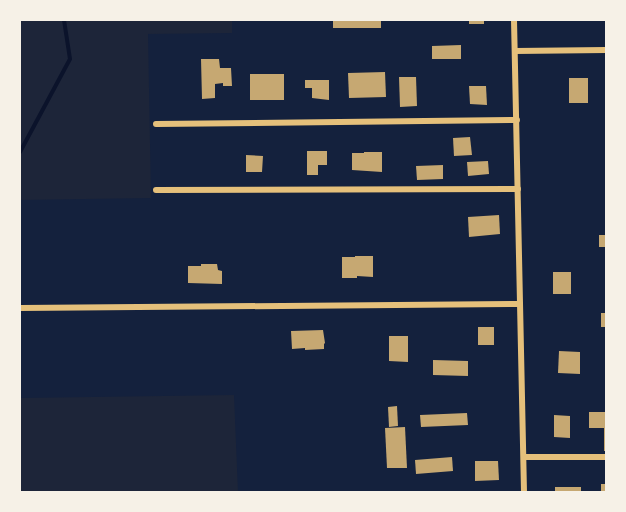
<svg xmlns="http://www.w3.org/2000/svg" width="626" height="512" viewBox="0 0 626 512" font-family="'Golos Text',sans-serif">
<rect width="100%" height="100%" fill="#14213d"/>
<g fill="#1d2539">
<polygon points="20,20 232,20 232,33 148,34 151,198 20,200"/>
<polygon points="234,395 238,492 20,492 20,398"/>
</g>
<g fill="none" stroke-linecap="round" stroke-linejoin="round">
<polyline stroke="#0b132b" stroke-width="4" points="20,152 70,59 64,20"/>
</g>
<g fill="#c6a872">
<rect x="333" y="20" width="48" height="8"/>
<rect x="469" y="20" width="15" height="4"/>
<polygon points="461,45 461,59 432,59 432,46"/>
<polygon points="201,59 219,59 220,68 231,68 232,86 223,86 223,83 215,84 215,98 202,99"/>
<polygon points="385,72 386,97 349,98 348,73"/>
<rect x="250" y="74" width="34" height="26"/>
<polygon points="399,77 416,77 417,106 400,107"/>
<rect x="569" y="78" width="19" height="25"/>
<polygon points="305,80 329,80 329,100 312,98 312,88 305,88"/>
<polygon points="469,86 486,86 487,105 470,104"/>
<polygon points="470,137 472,155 454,156 453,138"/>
<polygon points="307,151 327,151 327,165 318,165 318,175 307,175"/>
<polygon points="364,152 382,152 382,172 352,170 352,153 364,153"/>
<polygon points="246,155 263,156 262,172 246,172"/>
<polygon points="488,161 489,174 468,176 467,162"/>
<polygon points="443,165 443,179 417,180 416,166"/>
<polygon points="499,215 500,234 469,237 468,217"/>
<rect x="599" y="235" width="7" height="12"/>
<polygon points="355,256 373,256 373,277 357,276 357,278 342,278 342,257 355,257"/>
<polygon points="201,264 217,264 218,270 222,271 222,284 188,283 188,266 201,266"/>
<rect x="553" y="272" width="18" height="22"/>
<rect x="601" y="313" width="5" height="14"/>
<rect x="478" y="327" width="16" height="18"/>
<polygon points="323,330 325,343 324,344 324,349 305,350 305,348 292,349 291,331"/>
<polygon points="389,336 408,336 408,362 389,361"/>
<polygon points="559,351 580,352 580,374 558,373"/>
<polygon points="433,360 468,361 468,376 433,375"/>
<polygon points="397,406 398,426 389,427 388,407"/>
<polygon points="589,412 606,412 606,451 604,451 604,428 589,428"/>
<polygon points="467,413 468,425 421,427 420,415"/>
<polygon points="554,415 570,416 570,438 554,437"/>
<polygon points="405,427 407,468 387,468 385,428"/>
<polygon points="452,457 453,471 416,474 415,460"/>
<polygon points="475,461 498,461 499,480 475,481"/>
<rect x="601" y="484" width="5" height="8"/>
<rect x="555" y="487" width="26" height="5"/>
</g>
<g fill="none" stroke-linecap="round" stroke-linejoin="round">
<g stroke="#e5c07b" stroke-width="6">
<polyline points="514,20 524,492"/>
<polyline points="515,51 606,50"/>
<polyline points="156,124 517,120"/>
<polyline points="156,190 518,189"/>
<polyline points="20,308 520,304"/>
<polyline points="524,457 606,457"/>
</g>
</g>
<rect width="626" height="512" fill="none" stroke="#f6f1e7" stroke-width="42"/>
</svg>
